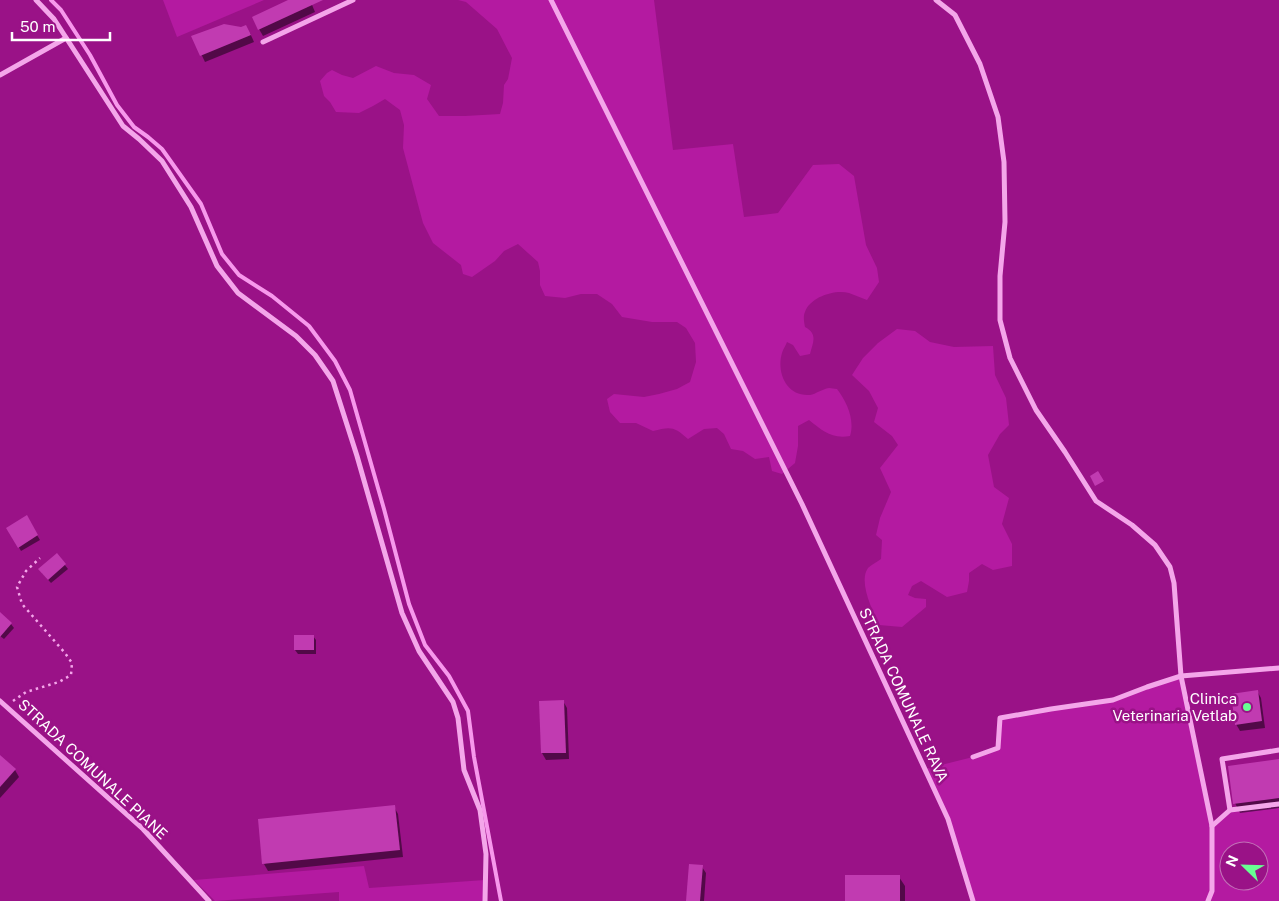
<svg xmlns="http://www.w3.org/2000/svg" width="1279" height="901" viewBox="0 0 1279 901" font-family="'Public Sans',sans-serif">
<rect width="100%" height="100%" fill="#9a1287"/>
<g fill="#b41aa1" fill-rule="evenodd">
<polygon points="163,0 264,0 177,37"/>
<path d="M 458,0 L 654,0 L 673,150 L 733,144 L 744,217 L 778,213 L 813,165 L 839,164 L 854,176 L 866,245 L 877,268 L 879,282 L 867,300 C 861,298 855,295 849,293 C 835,289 810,297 805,312 C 803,316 804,322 805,327 C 818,334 813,342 810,354 L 800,356 L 793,345 L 787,342 C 786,345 783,349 782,353 C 776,373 787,397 810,395 C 816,394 822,389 829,388 C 832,388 834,389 837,389 C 847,402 855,420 850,436 C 831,439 823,431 809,420 L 798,426 L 798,446 L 795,463 L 782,474 L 772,471 L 769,457 L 755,459 L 743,451 L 731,449 L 724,434 L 717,428 L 704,429 L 688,439 C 675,427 671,426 653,431 L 636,423 L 620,423 L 610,412 L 607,399 L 614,394 L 644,397 L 659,394 L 677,389 L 690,382 L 696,362 L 695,343 L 686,328 L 677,322 L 652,322 L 622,317 L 612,304 L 597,294 L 581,294 L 565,298 L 545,296 L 540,285 L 540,271 L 538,262 L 518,244 L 504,251 L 495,261 L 472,277 L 463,274 L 461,265 L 433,243 L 423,223 L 403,148 L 404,125 L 400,110 L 385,99 L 373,106 L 359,113 L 336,112 L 330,102 L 324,96 L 320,81 L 327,73 L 332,70 L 342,75 L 353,78 L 376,66 L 394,73 L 414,75 L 431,85 L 427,99 L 439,116 L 465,116 L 500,114 L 503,103 L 504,85 L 508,79 L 512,58 L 497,29 L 466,2 Z"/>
<path d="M 897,329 L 915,331 L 930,342 L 954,347 L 993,346 L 995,375 L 1006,398 L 1009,425 L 1000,434 L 988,455 L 994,487 L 1009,498 L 1002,524 L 1012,544 L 1012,566 L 993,570 L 982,564 L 969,573 L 969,581 L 967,592 L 947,597 L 921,581 L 912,586 L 908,595 L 915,598 L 926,599 L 926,607 L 902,627 L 879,625 C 873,611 858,582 868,568 C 871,565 877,562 881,559 L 882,540 L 876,535 L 880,518 L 891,492 L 880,468 L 898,445 L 892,436 L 874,422 L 878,408 L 869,391 L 852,375 L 863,358 L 878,343 Z"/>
<path d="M 1181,676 L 1211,826 L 1230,810 L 1279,804 L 1279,901 L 973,901 L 948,819 L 925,769 L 973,757 L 998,748 L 1000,718 L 1113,700 ZM 1229,851 L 1259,851 L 1259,881 L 1229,881 Z"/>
<polygon points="364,866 369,888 485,880 485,901 339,901 339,892 215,901 194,880"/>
</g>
<g fill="#0007">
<polygon points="291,0 310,0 315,12 263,36 259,29"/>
<polygon points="250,33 254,42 205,62 193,37"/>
<polygon points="26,517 40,540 21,551 8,528"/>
<polygon points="57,555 68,569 51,583 42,573"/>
<polygon points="0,614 11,624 14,628 4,639 0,636"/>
<polygon points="313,636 316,640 316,654 298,654 295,650"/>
<polygon points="1257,691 1261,698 1265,728 1240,731 1236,724"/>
<polygon points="563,701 567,708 569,759 546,760 542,753 540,702"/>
<polygon points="3,759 15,770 19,777 0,798 0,762"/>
<polygon points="1279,760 1279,808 1240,813 1235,803"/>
<polygon points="394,807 398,814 403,857 268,871 264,864"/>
<polygon points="702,867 706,873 704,901 687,901"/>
<polygon points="899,877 905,886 905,901 846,901"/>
</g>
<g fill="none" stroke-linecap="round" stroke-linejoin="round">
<polyline stroke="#f798ec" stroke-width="4" points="51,0 61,10 90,55 117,105 134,127 148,137 162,149 201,204 222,254 239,275 272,296 309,326 335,361 350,390 384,509 409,604 425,645 449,676 468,711 474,757 501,901"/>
</g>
<g fill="#c13bb1">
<polygon points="288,0 323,0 258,30 252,17"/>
<polygon points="224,24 241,27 246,25 251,35 200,56 191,36"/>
<polygon points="1098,471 1104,481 1095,486 1090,476"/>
<polygon points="27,515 38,535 18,548 6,528"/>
<polygon points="57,553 66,564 48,580 38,569"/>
<polygon points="0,612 12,623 0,637"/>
<rect x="294" y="635" width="20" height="15"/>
<polygon points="1258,690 1262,721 1235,725 1231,694"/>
<polygon points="564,700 566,753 541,753 539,701"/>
<polygon points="0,755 16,769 0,787"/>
<polygon points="1279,759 1279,798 1233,804 1228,766"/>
<polygon points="395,805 400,850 262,864 258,819"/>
<polygon points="689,864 703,865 700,901 686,901"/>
<rect x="845" y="875" width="55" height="26"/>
</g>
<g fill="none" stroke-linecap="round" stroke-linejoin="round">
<polyline stroke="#f4a6ea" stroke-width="2.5" stroke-dasharray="2.5 4" stroke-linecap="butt" points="13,701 26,692 59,682 71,675 72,663 65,653 22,604 17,587 26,571 40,558"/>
<g stroke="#f4a6ea" stroke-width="5">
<polyline points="36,0 54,19 123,126 139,139 162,161 191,207 217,266 238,293 296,336 315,355 333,381 357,456 402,613 419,651 453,702 458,718 464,770 480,810 486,854 485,901"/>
<polyline points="551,0 802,504 948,819 973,901"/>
<polyline points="936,0 955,15 980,64 998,117 1004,162 1005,222 1000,276 1000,320 1010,358 1036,410 1065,452 1096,501 1132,525 1155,545 1170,567 1174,583 1181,676 1212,826 1212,891 1208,901"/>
<polyline points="263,42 353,0"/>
<polyline points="0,75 66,38"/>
<polyline points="0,701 143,829 209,901"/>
<polyline points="973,757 998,748 1000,718 1051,709 1113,700 1147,687 1181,676 1279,668"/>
<polyline points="1230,810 1222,759 1279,750"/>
<polyline points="1212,826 1230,810 1279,804"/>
</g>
</g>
<circle fill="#68ff93" stroke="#9a1287" stroke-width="2" cx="1247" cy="707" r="5"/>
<g text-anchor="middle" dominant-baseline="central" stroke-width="5" stroke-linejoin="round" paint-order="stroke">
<g font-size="15" fill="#fff" stroke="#9a1287">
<text transform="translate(904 695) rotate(65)">STRADA COMUNALE RAVA</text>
<text transform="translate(93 769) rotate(43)">STRADA COMUNALE PIANE</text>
</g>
<g font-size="15" fill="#fff" stroke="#9a1287" text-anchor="end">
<text x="1237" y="698">Clinica<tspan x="1237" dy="17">Veterinaria Vetlab</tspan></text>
</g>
</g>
<g transform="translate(1244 866) rotate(293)"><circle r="24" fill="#9a1287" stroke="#c271b7"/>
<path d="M0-4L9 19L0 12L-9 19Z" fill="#68ff93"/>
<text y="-8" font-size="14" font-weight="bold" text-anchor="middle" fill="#ffffff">N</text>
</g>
<path d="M12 32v8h98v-8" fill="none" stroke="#ffffff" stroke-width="2.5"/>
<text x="20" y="32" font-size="15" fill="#ffffff" stroke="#9a1287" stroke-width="4" paint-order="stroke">50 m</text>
</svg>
